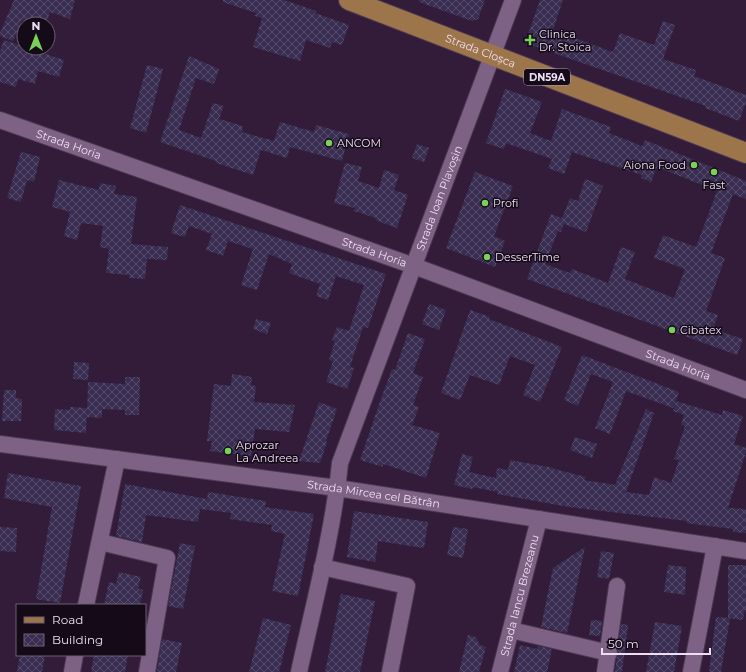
<svg xmlns="http://www.w3.org/2000/svg" width="746" height="672" viewBox="0 0 746 672" font-family="Montserrat,sans-serif">
<defs>
<pattern id="building-cross-hatch" width="8" height="8" patternUnits="userSpaceOnUse"><rect width="8" height="8" fill="#392e52"/><path d="M0 0l8 8M0 8l8-8" fill="none" stroke="#564c6c"/></pattern>
</defs>
<rect width="100%" height="100%" fill="#331b3a"/>
<g fill="url(#building-cross-hatch)">
<polygon points="14,0 75,0 70,19 50,12 46,24 33,24 22,20 13,41 0,36 0,33"/>
<polygon points="223,0 284,0 316,11 315,13 349,25 342,45 332,42 330,48 306,40 300,61 253,47 262,18 255,16 256,13 223,2"/>
<polygon points="419,0 485,0 478,19 472,21 419,2"/>
<polygon points="540,0 563,0 553,30 613,52 620,33 654,45 663,21 675,25 663,59 696,70 694,76 746,95 746,102 739,121 705,108 706,106 525,43"/>
<polygon points="4,40 64,60 59,77 38,71 35,84 18,79 16,87 0,82 0,51"/>
<polygon points="189,56 219,69 214,84 196,78 179,130 201,138 213,103 224,106 219,119 243,126 242,132 274,141 280,122 314,132 316,125 349,134 342,161 290,147 287,158 261,150 253,175 216,163 216,161 160,142"/>
<polygon points="147,65 163,69 146,133 130,128"/>
<polygon points="505,89 542,102 530,133 551,141 562,109 611,127 609,133 642,146 645,140 746,181 746,199 733,194 711,253 725,258 706,311 718,315 713,329 743,339 737,355 527,279 551,214 562,218 570,198 578,201 585,179 603,186 586,232 564,224 561,232 558,231 545,264 570,273 572,269 608,283 621,247 635,252 625,279 674,298 685,269 654,258 663,235 696,247 717,191 657,167 651,182 641,178 642,175 572,152 564,174 548,168 552,159 506,143 504,149 486,143"/>
<polygon points="417,144 429,148 424,162 412,158"/>
<polygon points="21,152 40,157 34,182 27,180 21,202 7,198"/>
<polygon points="345,163 362,167 358,181 379,188 384,170 399,175 394,190 408,195 397,228 375,220 376,218 354,211 355,208 334,203"/>
<polygon points="475,172 513,186 494,236 505,241 495,267 446,248"/>
<polygon points="59,180 99,190 100,183 116,186 114,194 137,197 131,244 168,247 167,260 147,259 145,279 129,278 129,275 106,273 109,249 100,247 103,226 81,223 77,240 64,236 70,212 52,207"/>
<polygon points="180,205 386,274 368,328 363,327 350,367 354,368 347,389 326,382 333,361 329,360 335,341 332,340 337,327 349,331 364,285 336,276 328,300 316,296 320,284 289,273 292,264 269,254 257,290 241,285 253,249 228,241 223,256 206,250 212,234 189,226 185,237 171,233"/>
<polygon points="429,304 446,310 439,330 422,324"/>
<polygon points="470,310 490,317 489,319 562,347 540,402 523,395 535,365 510,356 499,385 470,375 460,400 441,393"/>
<polygon points="256,319 271,323 267,334 253,329"/>
<polygon points="408,333 425,339 413,373 423,377 413,405 419,407 412,425 440,433 426,478 383,464 383,467 360,460 382,396 392,369 395,370"/>
<polygon points="582,355 679,392 673,408 626,391 610,434 595,428 613,382 591,374 578,406 564,400"/>
<polygon points="74,362 89,363 88,380 73,379"/>
<polygon points="232,374 252,377 251,385 256,386 254,402 295,405 289,432 255,429 251,456 210,451 212,441 207,441 214,384 231,386"/>
<polygon points="125,377 140,377 139,415 125,415 125,410 102,409 102,418 87,417 88,382 125,384"/>
<polygon points="4,390 16,390 16,398 22,399 21,421 2,421"/>
<polygon points="676,401 722,415 723,410 743,416 734,444 746,448 746,452 728,508 746,509 746,533 733,532 733,529 686,523 687,521 569,507 497,494 498,492 473,487 472,489 454,485 462,454 473,457 469,472 496,478 497,468 508,470 510,460 554,468 554,469 586,477 584,480 615,485 646,409 654,413 626,492 649,495 654,477 671,483 679,460 674,459 685,426 681,425 684,415 673,411"/>
<polygon points="319,402 337,409 326,441 327,442 320,463 299,461"/>
<polygon points="70,407 87,408 86,433 54,430 55,409 70,410"/>
<polygon points="575,437 597,444 592,458 570,450"/>
<polygon points="8,473 81,486 60,603 36,599 52,507 4,498"/>
<polygon points="125,484 207,499 208,492 266,501 265,507 314,514 298,596 272,591 285,534 271,531 272,525 230,519 231,513 200,509 198,522 146,515 142,542 116,536"/>
<polygon points="354,511 428,522 424,548 378,541 375,562 347,557"/>
<polygon points="0,527 17,528 16,552 0,551"/>
<polygon points="453,527 468,529 463,558 447,555"/>
<polygon points="180,543 195,546 183,609 168,606"/>
<polygon points="585,547 567,633 541,627 553,568"/>
<polygon points="601,551 614,553 609,579 597,577"/>
<polygon points="668,565 686,567 685,595 664,592"/>
<polygon points="728,565 746,565 746,612 744,611 743,620 728,618"/>
<polygon points="119,572 141,577 138,588 143,590 140,605 104,605 109,582 116,584"/>
<polygon points="341,594 375,601 360,672 325,672"/>
<polygon points="716,617 730,618 721,672 709,672"/>
<polygon points="263,618 291,625 279,672 249,672"/>
<polygon points="591,620 602,621 600,636 589,635"/>
<polygon points="655,622 682,626 674,672 646,672"/>
<polygon points="621,624 628,625 622,672 615,672"/>
<polygon points="468,635 476,637 480,645 486,647 479,672 459,672"/>
<polygon points="162,639 182,643 176,672 157,672"/>
<polygon points="520,645 537,649 538,646 552,649 547,672 514,672"/>
<polygon points="20,655 45,655 42,672 17,672"/>
<polygon points="94,655 128,655 125,672 91,672"/>
</g>
<g fill="none" stroke-linecap="round" stroke-linejoin="round">
<defs>
<g id="minor">
<path id="s1" d="M 0,120 L 414,266 L 746,390"/>
<path id="s2" d="M 0,444 L 337,488 L 746,551"/>
<polyline points="100,542 167,558 147,672"/>
<polyline points="322,567 407,586 390,672"/>
<polyline points="86,605 117,459"/>
<polyline points="511,630 609,653"/>
<polyline points="72,672 75,655"/>
<path id="s3" d="M 299,672 C 314,603 333,533 340,463 L 513,0"/>
<path id="s4" d="M 500,672 L 539,519"/>
<polyline points="605,672 617,586"/>
<polyline points="691,672 715,546"/>
</g>
<g id="major">
<path id="s5" d="M 349,0 L 746,153"/>
</g>
</defs>
<use href="#minor" stroke="#4d3953" stroke-width="18"/>
<use href="#major" stroke="#4d3953" stroke-width="22"/>
<use href="#minor" stroke="#7d6285" stroke-width="16"/>
<use href="#major" stroke="#9d754b" stroke-width="20"/>
</g>
<g fill="#79d157" stroke="#150a18" stroke-width="1.5">
<path d="M528 34h4v4h4v4h-4v4h-4v-4h-4v-4h4z"/>
<circle cx="329" cy="143" r="4"/>
<circle cx="694" cy="165" r="4"/>
<circle cx="714" cy="172" r="4"/>
<circle cx="485" cy="203" r="4"/>
<circle cx="487" cy="257" r="4"/>
<circle cx="672" cy="330" r="4"/>
<circle cx="228" cy="451" r="4"/>
</g>
<g text-anchor="middle" dominant-baseline="central" stroke-width="3" stroke-linejoin="round" paint-order="stroke">
<rect fill="#150a18" stroke="#ae9fb2" stroke-width="1" x="524" y="69" width="46" height="16" rx="3"/>
<g font-size="10" font-weight="bold" fill="#efdff4">
<text x="547" y="77">DN59A</text>
</g>
<g font-size="11" fill="#efdff4" stroke="#150a18" text-anchor="start">
<text x="539" y="34">Clinica<tspan x="539" dy="13">Dr. Stoica</tspan></text>
<text x="337" y="143">ANCOM</text>
<text x="686" y="165" text-anchor="end">Aiona Food</text>
<text x="714" y="185" text-anchor="middle">Fast</text>
<text x="493" y="203">Profi</text>
<text x="495" y="257">DesserTime</text>
<text x="680" y="330">Cibatex</text>
<text x="236" y="445">Aprozar<tspan x="236" dy="13">La Andreea</tspan></text>
</g>
<g font-size="11" fill="#efdff4" stroke="#150a18">
<text stroke="none"><textPath href="#s5" startOffset="141">Strada Cloșca</textPath></text>
<text stroke="none"><textPath href="#s1" startOffset="73">Strada Horia</textPath></text>
<text stroke="none"><textPath href="#s3" startOffset="496">Strada Ioan Plavoșin</textPath></text>
<text stroke="none"><textPath href="#s1" startOffset="397">Strada Horia</textPath></text>
<text stroke="none"><textPath href="#s1" startOffset="721">Strada Horia</textPath></text>
<text stroke="none"><textPath href="#s2" startOffset="377">Strada Mircea cel Bătrân</textPath></text>
<text stroke="none"><textPath href="#s4" startOffset="79">Strada Iancu Brezeanu</textPath></text>
</g>
</g>
<rect x="16" y="604" width="130" height="52" fill="#150a18" stroke="#6c5f70"/>
<rect x="24" y="617" width="20" height="6" fill="#9d754b" stroke="#6c5f70"/>
<text x="52" y="624" font-size="12" fill="#efdff4">Road</text>
<rect x="24" y="634" width="20" height="12" fill="url(#building-cross-hatch)" stroke="#6c5f70"/>
<text x="52" y="644" font-size="12" fill="#efdff4">Building</text>
<g transform="translate(36 36)"><circle r="19" fill="#150a18" stroke="#6c5f70"/>
<path d="M0-3L7 15L0 10L-7 15Z" fill="#79d157"/>
<text y="-6" font-size="11" font-weight="bold" text-anchor="middle" fill="#efdff4">N</text>
</g>
<path d="M602 648v6h108v-6" fill="none" stroke="#efdff4" stroke-width="2"/>
<text x="608" y="648" font-size="12" fill="#efdff4" stroke="#150a18" stroke-width="3" paint-order="stroke">50 m</text>
</svg>
